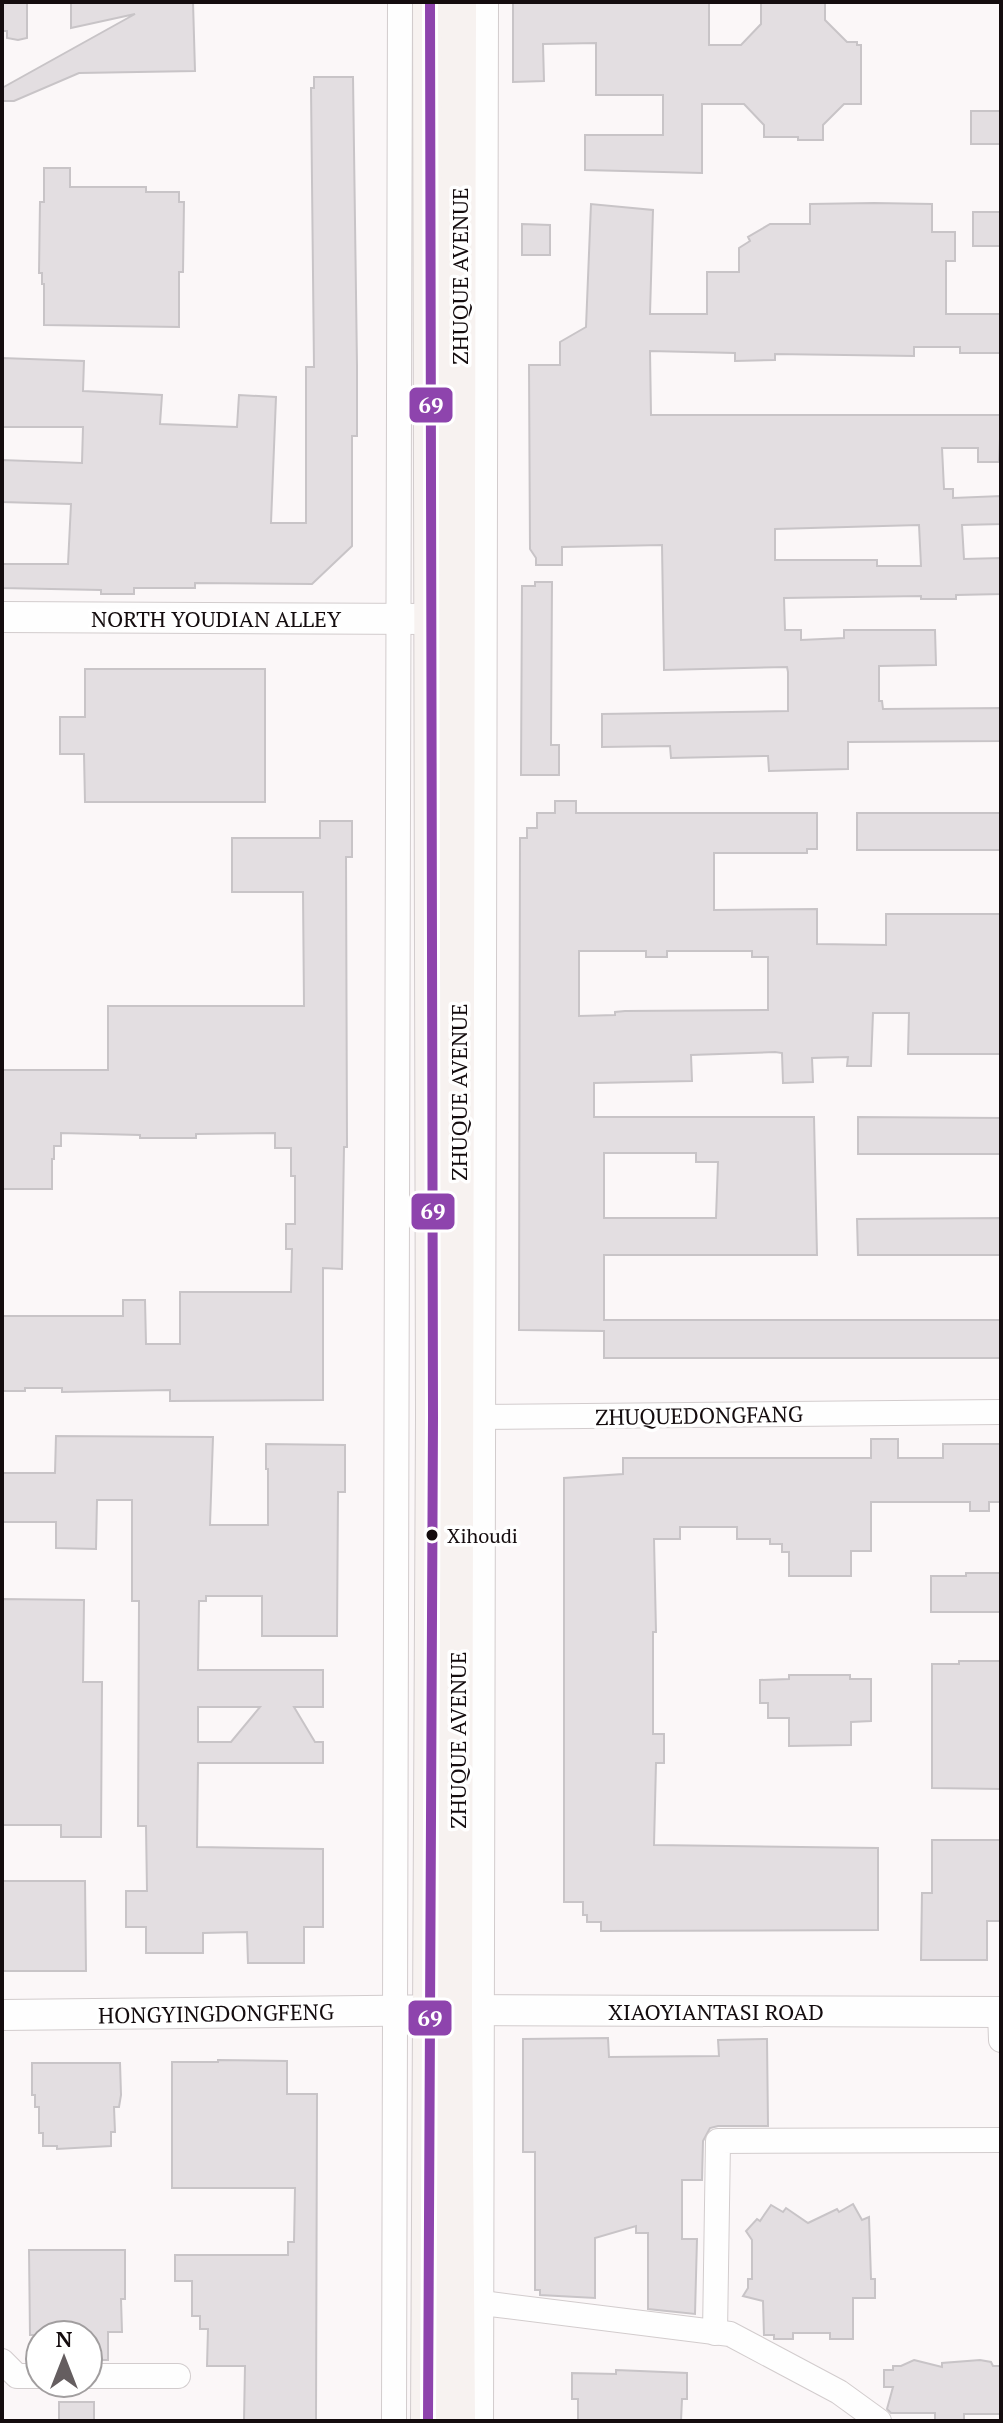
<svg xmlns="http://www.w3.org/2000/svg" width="1003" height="2423" viewBox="0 0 1003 2423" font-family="'PT Serif',serif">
<rect width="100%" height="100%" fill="#fbf7f8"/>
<g fill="#e3dee1" stroke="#c8c4c7" stroke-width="2" fill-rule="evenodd">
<polygon points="2,2 27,2 27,38 18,40 7,38 7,31 2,31"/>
<polygon points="71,2 193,2 195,71 79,73 14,101 2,101 2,88 135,14 71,28"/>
<polygon points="513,2 709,2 709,45 741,45 761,24 761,2 825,2 825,20 847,42 857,42 857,45 861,45 861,104 844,104 823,125 823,140 798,140 798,137 764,137 764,125 744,104 702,104 702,173 585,170 585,135 663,135 663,95 596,95 596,43 543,44 544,81 513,82"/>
<polygon points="314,77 353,77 357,366 357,436 352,436 352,546 312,584 195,583 195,588 134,588 134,594 101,594 101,590 2,588 2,564 68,564 71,504 2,502 2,460 82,463 83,427 2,427 2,358 84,361 83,391 162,395 160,424 237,427 239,395 276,397 271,523 306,523 306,367 314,367 311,88 314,88"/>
<rect x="971" y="111" width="30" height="33"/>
<polygon points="44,168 70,168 70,187 146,187 146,192 179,192 179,202 184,202 183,272 179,272 179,327 44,325 44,284 42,284 42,273 39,273 40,202 44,202"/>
<path d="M 874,203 L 932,204 L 932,232 L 955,232 L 955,261 L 946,261 L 946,314 L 1001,314 L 1001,353 L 960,353 L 960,347 L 914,347 L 914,356 L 775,354 L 775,360 L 735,361 L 735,353 L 650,351 L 651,415 L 1001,415 L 999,462 L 978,462 L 978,448 L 942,448 L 944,489 L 953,489 L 953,498 L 1001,496 L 1001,524 L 962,525 L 964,559 L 1001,558 L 1001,594 L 956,595 L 956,599 L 921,599 L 921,596 L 784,598 L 785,630 L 801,630 L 801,640 L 844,638 L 844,630 L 935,630 L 936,665 L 879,666 L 879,701 L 882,701 L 883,709 L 1001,708 L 1001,741 L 848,742 L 848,769 L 769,771 L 768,756 L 671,758 L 670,746 L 602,747 L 602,714 L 788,711 L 788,672 L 787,667 L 664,670 L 662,545 L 562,547 L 562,565 L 536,565 L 536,558 L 530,549 L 529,365 L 560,365 L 560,342 L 586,327 L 591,204 L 653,210 L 650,314 L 707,314 L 707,272 L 739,272 L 739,248 L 750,241 L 748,237 L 770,224 L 810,224 L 810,204 ZM 919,525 L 921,566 L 877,566 L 877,560 L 775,560 L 775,529 Z"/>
<rect x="973" y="212" width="28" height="34"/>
<polygon points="522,224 550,225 550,255 522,255"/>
<polygon points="535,582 552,582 551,745 559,745 559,775 521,775 522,586 535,586"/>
<polygon points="85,669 265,669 265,802 85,802 84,754 60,754 60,717 85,717"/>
<path d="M 555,801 L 576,801 L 576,813 L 817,813 L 817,849 L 807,849 L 807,853 L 714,853 L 714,910 L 817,909 L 817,944 L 886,945 L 886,914 L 1001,914 L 1001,1054 L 908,1054 L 909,1013 L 873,1013 L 871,1066 L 847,1066 L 848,1057 L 812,1058 L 813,1082 L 783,1083 L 782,1053 L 775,1052 L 691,1055 L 692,1081 L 594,1083 L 594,1117 L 814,1117 L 817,1255 L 604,1255 L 604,1320 L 1001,1320 L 1001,1358 L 604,1358 L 604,1331 L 519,1330 L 520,838 L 527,838 L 527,828 L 537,828 L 537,813 L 555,813 ZM 579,951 L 646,951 L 646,957 L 667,957 L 667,951 L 752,951 L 752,957 L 768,957 L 768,1010 L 625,1011 L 615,1012 L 615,1015 L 579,1016 ZM 604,1153 L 696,1153 L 696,1162 L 718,1162 L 716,1218 L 604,1218 Z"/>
<rect x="857" y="813" width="144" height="37"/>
<polygon points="320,821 352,821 352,857 346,857 347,1147 344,1147 342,1269 323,1268 323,1400 170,1401 170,1390 62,1392 62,1388 25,1388 25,1391 2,1391 2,1316 123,1316 123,1300 145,1300 146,1344 180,1344 180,1292 291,1292 292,1249 286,1249 286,1224 295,1224 295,1176 291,1176 291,1148 275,1148 275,1133 196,1134 196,1138 140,1138 140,1135 61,1133 61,1146 54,1146 54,1159 52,1159 52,1189 3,1189 2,1070 108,1070 108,1006 304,1006 303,892 232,892 232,838 320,838"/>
<polygon points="858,1117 1001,1118 1001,1154 858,1154"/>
<polygon points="1001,1218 1001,1255 858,1255 857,1219"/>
<path d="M 56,1436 L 213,1437 L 210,1525 L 268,1525 L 268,1469 L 266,1469 L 266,1444 L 345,1445 L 345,1492 L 338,1492 L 337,1636 L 262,1636 L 262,1596 L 206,1596 L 206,1601 L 199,1601 L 198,1670 L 323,1670 L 323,1707 L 294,1707 L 315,1742 L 323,1742 L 323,1763 L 198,1763 L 197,1847 L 323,1849 L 323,1927 L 304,1927 L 304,1963 L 248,1963 L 247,1932 L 203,1933 L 203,1953 L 146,1953 L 146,1927 L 126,1927 L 126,1891 L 147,1891 L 146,1826 L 138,1826 L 139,1601 L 132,1601 L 132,1500 L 97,1500 L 96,1549 L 56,1548 L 56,1522 L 2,1522 L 2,1473 L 55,1473 ZM 198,1707 L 260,1707 L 231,1742 L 198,1742 Z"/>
<polygon points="871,1439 898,1439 898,1458 943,1458 943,1444 1001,1444 1001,1502 989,1502 989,1511 970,1511 970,1502 871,1502 871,1551 851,1551 851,1576 789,1576 789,1552 782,1552 782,1544 770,1544 770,1539 737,1539 737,1527 680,1527 680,1539 654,1539 656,1632 653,1632 653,1734 664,1734 664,1763 656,1763 654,1845 878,1848 878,1930 601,1931 601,1922 587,1922 587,1915 583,1915 583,1902 564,1902 564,1478 623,1474 623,1458 871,1458"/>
<polygon points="966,1573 1001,1573 1001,1612 931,1612 931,1576 966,1576"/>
<polygon points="2,1599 84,1600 83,1682 102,1682 101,1837 61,1837 61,1825 2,1825"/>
<polygon points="959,1661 1001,1661 1001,1789 932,1788 932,1664 959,1664"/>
<polygon points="789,1675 850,1675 850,1679 871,1679 871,1721 851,1722 851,1745 789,1746 789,1718 768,1718 768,1703 760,1703 760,1680 789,1679"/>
<polygon points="932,1840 1001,1840 1001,1921 987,1921 987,1960 921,1960 922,1893 932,1893"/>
<polygon points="2,1881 85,1881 86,1971 2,1971"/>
<polygon points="608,2038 609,2057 719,2056 718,2040 767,2039 768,2126 718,2126 710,2128 703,2141 702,2180 682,2180 682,2239 697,2239 695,2314 648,2309 648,2233 636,2233 636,2226 595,2238 595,2298 540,2295 540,2290 535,2290 535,2152 523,2152 523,2039"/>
<polygon points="218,2060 287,2061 287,2094 317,2094 316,2421 244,2421 245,2366 207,2366 208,2329 200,2329 200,2316 192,2316 192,2281 175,2281 175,2255 288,2255 288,2242 294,2242 295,2188 172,2188 172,2062 218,2062"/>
<polygon points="32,2063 120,2063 121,2095 119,2107 114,2107 115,2132 111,2132 111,2146 57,2149 57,2146 43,2146 43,2133 39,2133 39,2107 35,2107 35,2095 32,2095"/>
<polygon points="853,2204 862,2220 869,2217 871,2279 875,2279 875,2298 853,2298 853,2339 830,2339 830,2333 793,2333 793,2339 774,2339 774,2335 764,2335 763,2301 743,2296 748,2288 748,2279 752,2279 752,2240 746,2231 757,2219 760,2221 771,2205 783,2212 786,2208 808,2223 837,2209 839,2212"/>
<polygon points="29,2250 125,2250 125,2299 121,2299 122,2332 108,2332 108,2360 88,2360 88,2335 30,2335"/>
<polygon points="914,2360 942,2367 942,2363 980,2360 991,2362 993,2366 1001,2366 1001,2414 964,2414 964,2421 935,2421 935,2413 891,2413 887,2409 893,2387 884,2387 884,2370 893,2370 893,2366 901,2366"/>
<polygon points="616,2370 687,2373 687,2399 682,2399 681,2421 578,2421 578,2399 572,2399 572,2373 616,2374"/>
<rect x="59" y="2402" width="35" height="19"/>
</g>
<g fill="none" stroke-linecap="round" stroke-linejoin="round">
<defs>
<g id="minor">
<polyline points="471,1417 1001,1412"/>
<polyline points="1000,2012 1001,2040"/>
<polyline points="482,2303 730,2334 839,2392 879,2421"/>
<polyline points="715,2333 718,2141 1001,2140"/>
<polyline points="2,2361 17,2376 40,2376"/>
<polyline points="88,2376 178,2376"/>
<polyline points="394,2421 400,2"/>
<polyline points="481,2421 486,2"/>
</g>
<g id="tertiary">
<polyline points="2,617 430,619"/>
<polyline points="2,2015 455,2010 1001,2012"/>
</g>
<g id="secondary">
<polyline points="428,2421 433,1417 430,2"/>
<polyline points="458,2421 455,2010 459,2"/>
</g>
</defs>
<use href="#minor" stroke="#d2cccd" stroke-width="26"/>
<use href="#tertiary" stroke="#d2cccd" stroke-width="32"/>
<use href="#secondary" stroke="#d2cccd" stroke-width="36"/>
<use href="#minor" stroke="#fefefe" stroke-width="24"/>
<use href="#tertiary" stroke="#fefefe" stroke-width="30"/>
<use href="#secondary" stroke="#f7f2f0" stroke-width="34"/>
<defs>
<polyline id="bus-1" points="428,2421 433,1417 430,2"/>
</defs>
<use href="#bus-1" stroke="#fff" stroke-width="16"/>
<use href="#bus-1" stroke="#8e44ad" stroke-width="10"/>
</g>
<circle fill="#140c0e" stroke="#fff" stroke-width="3" cx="432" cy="1535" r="7"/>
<g text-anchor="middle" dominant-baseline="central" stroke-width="7" stroke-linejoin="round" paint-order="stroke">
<g font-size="20" fill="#140c0e" stroke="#fff" text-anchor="start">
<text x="447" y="1535">Xihoudi</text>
</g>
<g font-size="22" fill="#140c0e" stroke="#fff">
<text transform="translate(459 276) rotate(-90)">ZHUQUE AVENUE</text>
<text x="216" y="618">NORTH YOUDIAN ALLEY</text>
<text transform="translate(458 1092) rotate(-90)">ZHUQUE AVENUE</text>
<text transform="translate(699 1415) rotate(-1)">ZHUQUEDONGFANG</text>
<text transform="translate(457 1740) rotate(-90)">ZHUQUE AVENUE</text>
<text x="716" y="2011">XIAOYIANTASI ROAD</text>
<text transform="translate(216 2013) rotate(-1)">HONGYINGDONGFENG</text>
</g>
</g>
<g stroke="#fff" stroke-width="3">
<rect x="408" y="386" width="46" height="38" rx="8" fill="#8e44ad"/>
<rect x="410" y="1192" width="46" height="39" rx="8" fill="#8e44ad"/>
<rect x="407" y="1999" width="46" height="38" rx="8" fill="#8e44ad"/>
</g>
<g font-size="22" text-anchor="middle" font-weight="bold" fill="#fff">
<text x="431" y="413">69</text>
<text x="433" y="1219">69</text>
<text x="430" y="2026">69</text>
</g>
<rect width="1003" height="2423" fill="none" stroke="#140c0e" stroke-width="8"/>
<g transform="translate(64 2359)"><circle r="38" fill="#ffffff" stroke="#a19e9f" stroke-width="2"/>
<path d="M0-6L14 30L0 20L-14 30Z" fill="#655e60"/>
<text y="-12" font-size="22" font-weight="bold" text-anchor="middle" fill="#140c0e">N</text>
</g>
</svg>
